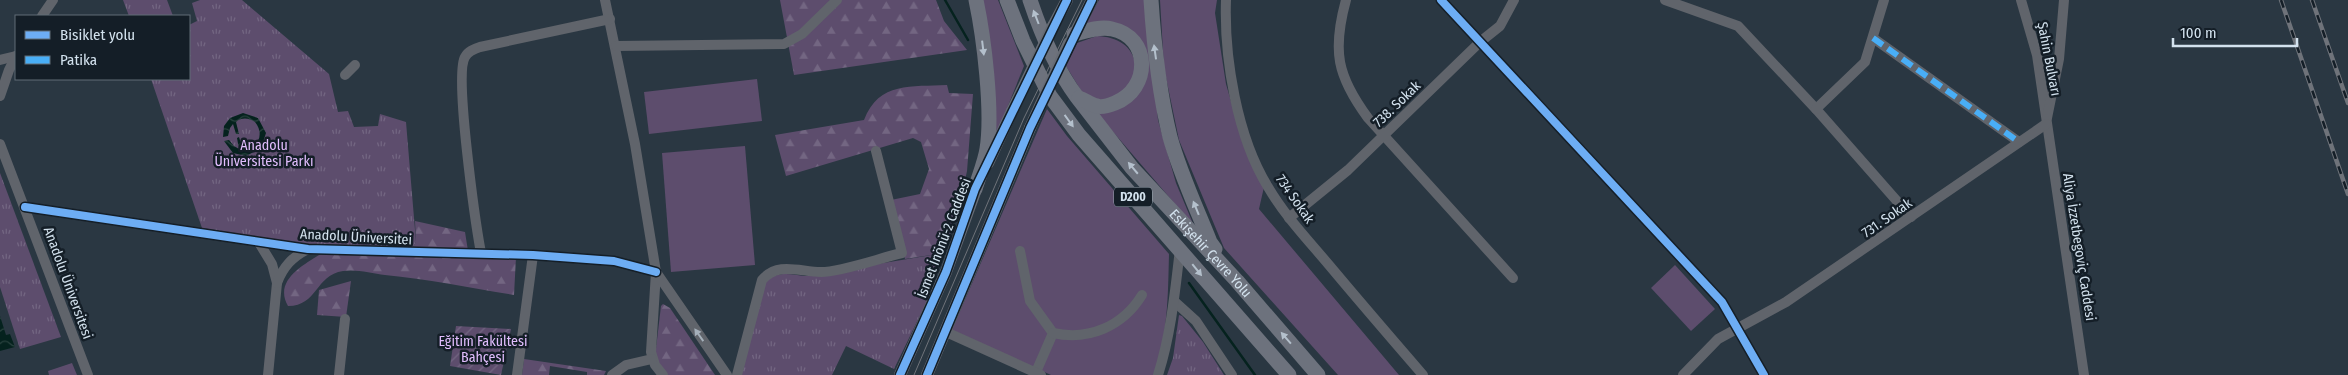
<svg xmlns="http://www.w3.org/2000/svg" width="2348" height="375" viewBox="0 0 2348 375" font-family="'Fira Sans Condensed',sans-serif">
<defs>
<pattern id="forest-firs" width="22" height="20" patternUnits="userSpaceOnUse" patternTransform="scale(1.25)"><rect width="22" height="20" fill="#5d4d6d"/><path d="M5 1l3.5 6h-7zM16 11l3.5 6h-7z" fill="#736682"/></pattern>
<pattern id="park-tufts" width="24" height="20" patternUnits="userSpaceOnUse" patternTransform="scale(1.25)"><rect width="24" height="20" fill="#5d4d6d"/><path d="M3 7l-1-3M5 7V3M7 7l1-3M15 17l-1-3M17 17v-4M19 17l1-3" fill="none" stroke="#736682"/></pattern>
<pattern id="garden-furrows" width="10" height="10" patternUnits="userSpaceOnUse" patternTransform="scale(1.25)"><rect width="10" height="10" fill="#5d4d6d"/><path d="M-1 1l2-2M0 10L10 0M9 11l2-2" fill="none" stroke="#736682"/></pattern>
<pattern id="water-waves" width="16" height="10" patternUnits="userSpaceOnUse" patternTransform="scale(1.25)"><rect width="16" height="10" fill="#05221e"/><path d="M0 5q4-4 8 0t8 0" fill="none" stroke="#29423f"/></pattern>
</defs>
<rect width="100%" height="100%" fill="#2a3742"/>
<g fill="#5d4d6d">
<polygon points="981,0 998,0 1024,66 993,143"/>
<polygon points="1099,0 1147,0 1158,120 1176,183 1194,226 1096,112 1142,83 1131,35 1084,28"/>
<polygon points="1160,0 1217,0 1215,13 1226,84 1242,139 1264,187 1259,209 1399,375 1338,375 1224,248 1179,140 1164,68"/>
<path d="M 1097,36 C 1117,37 1133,45 1136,67 C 1136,72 1134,81 1131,85 C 1125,92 1111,98 1104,103 L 1085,97 L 1066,66 L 1077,43 Z"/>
<polygon points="757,79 762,121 649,134 644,92"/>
<path d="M 1047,109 L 1067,136 L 1169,254 C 1168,295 1168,336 1154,375 L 1051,375 L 952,330 Z"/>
<polygon points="745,146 755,265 671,272 662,153"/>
<polygon points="1675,265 1715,309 1691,331 1651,288"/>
<polygon points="72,363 77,375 49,375 48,371"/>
</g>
<g fill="url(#forest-firs)">
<polygon points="780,0 936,0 944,21 967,50 794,75"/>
<path d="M 947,85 L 949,93 L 973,94 L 967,171 L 960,204 L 944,253 L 905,259 L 891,200 L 920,194 L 929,169 L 921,142 L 913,138 L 786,176 L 775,135 L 864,120 C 879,81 912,87 947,85 Z"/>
<polygon points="415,221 465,232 468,251 412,248 416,242"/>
<path d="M 329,249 L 516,257 L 514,295 C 471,288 428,279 385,275 C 372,273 356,269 343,271 C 315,275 318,306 288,306 C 272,278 309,262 329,249 Z"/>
<polygon points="351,281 346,317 317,315 319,290"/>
<polygon points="663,304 670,308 715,375 666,375 655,357 661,306"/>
<polygon points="524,359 606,371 604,375 587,375 587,372 550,366 549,375 522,375"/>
</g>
<g fill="url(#park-tufts)">
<polygon points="123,0 167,0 173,16 129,16"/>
<polygon points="200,0 242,0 329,74 338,112 348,111 354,127 378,126 380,114 406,122 416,242 412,248 307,245 202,228 151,79 189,79 189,25 197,21 192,3"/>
<polygon points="0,173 61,337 20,349 0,287"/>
<path d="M 944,253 L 927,301 L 894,369 L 846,346 L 832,375 L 741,375 L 764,284 C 775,270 790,274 805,276 Z"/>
<polygon points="1179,315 1182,316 1203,342 1224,375 1167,375 1173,358"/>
</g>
<polygon fill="url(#garden-furrows)" points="456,326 511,329 501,375 450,366"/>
<g fill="url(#water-waves)">
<path d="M 243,113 L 258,118 L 266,133 L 261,148 L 246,156 L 233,153 L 224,141 L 229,140 L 234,146 L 239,149 L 237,138 L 239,137 L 243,150 C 258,149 265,134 255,122 C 249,118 242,117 236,122 L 239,134 L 236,134 L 233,124 L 230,128 L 228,136 L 223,137 L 224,126 L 230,118 Z"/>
<polygon points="0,316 6,335 10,334 15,347 0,351"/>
</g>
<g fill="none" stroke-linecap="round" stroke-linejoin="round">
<g stroke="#05221e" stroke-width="2.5">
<polyline points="945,0 968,40"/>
<polyline points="1189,283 1255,375"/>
</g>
<g stroke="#60646b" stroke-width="10">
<polyline points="605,0 635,144 656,272 651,352 655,365 663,375"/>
<path d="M 1226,0 C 1224,58 1237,137 1268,187 C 1285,216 1308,240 1329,265 C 1360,302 1391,338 1423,375"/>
<path d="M 1346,0 C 1332,51 1337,76 1368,118 L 1513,278"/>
<polyline points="1441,0 1722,302 1764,375"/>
<polyline points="1665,0 1738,26 1816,109 1911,217"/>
<polyline points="2021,0 2037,55 2084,375"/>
<polyline points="42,16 53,0"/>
<polyline points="1873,38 2019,142"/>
<polyline points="616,46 784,44 802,34 837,0"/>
<polyline points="0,60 16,56"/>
<polyline points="345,75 355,65"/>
<polyline points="0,96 9,70 16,56"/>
<polyline points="1816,109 1865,62 1884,0"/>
<polyline points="2047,118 2059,59 2064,0"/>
<polyline points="0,144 88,375"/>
<polyline points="25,207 308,249 533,255 614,261 656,272"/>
<polyline points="1289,218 1348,170 1480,42 1500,26 1514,0"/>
<polyline points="258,241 272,264 277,283 268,375"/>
<polyline points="1020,251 1030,301 1053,333 1036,372"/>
<path d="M 481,253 C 476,226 454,74 465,57 C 468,51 474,49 480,47 L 610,19"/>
<polyline points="656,272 727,375"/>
<path d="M 277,283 C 283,267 292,257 308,249"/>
<polyline points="1175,302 1196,321 1232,375"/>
<polyline points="946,332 1041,375"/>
<path d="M 1053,333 C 1089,341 1123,326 1142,295"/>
<polyline points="339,375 345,319"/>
<polyline points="517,375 533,255"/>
<polyline points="612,375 626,365 652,359"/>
<path d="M 737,375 L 762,280 C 778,261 800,272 821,272 C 841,272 880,258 902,253 L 876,151"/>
<path d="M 1158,375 C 1171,334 1175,292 1180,249"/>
<polyline points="1683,375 1718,339 1786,302 2046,124"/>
</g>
<g stroke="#676c75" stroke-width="12">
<polyline points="1053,26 1067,0"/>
<polyline points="1072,39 1092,0"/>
<polyline points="988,163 1012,111"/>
<polyline points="900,375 946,272 979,181"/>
<polyline points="927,375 1030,128"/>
</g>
<g stroke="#6d727d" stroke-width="15">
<polyline points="1007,0 1023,41 1050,96 1079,135 1289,375"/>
<path id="s1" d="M 1030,0 C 1041,33 1056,69 1077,97 L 1132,168 L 1237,281 L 1318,375"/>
<path d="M 1151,0 C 1154,46 1159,92 1170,137 C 1180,173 1196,207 1210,242 L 1215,249"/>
<path d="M 1074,34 C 1086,31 1100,26 1112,29 C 1151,37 1151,89 1115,103 C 1110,105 1102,108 1097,106 C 1091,105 1085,100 1079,98"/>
<path d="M 975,189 C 979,176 985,162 987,149 C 993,111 984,38 976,0"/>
</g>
<polyline stroke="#6f737a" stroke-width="1" points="914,375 1024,118 1082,0"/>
<defs>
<g id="rail">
<polyline points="2281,0 2348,194"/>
<polyline points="2312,0 2348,103"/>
</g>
</defs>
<use href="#rail" stroke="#6f737a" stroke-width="4.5"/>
<use href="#rail" stroke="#141e27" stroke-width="2.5" stroke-dasharray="8" stroke-linecap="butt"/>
<g stroke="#676c75" stroke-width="12">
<polyline points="1012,111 1053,26"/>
<polyline points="1030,128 1069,43"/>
</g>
<polyline stroke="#49aef6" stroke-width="6" stroke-dasharray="12 6" stroke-linecap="butt" points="1873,38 2019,142"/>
<defs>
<g id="cycleway">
<polyline points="1441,0 1722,302 1764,375"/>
<polyline points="25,207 308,249 533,255 614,261 656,272"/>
<polyline points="900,375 946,272 975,189 1067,0"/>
<polyline points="927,375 1030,128 1092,0"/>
</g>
</defs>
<use href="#cycleway" stroke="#141e27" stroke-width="11"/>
<use href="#cycleway" stroke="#6dadf4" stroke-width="8"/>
</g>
<defs><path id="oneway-solid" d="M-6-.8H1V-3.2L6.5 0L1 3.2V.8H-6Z" transform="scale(1.25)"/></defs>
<g fill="#b4c0cc">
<use href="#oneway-solid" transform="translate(1036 17) rotate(-111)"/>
<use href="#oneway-solid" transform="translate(983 48) rotate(83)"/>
<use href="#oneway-solid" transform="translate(1155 52) rotate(-98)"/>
<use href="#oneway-solid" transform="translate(1069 121) rotate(54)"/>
<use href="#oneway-solid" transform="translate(1133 168) rotate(-130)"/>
<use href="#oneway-solid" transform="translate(1196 208) rotate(-112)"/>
<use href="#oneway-solid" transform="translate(1197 270) rotate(51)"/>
<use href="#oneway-solid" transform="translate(1286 338) rotate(-131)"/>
</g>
<use fill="#a5b0ba" href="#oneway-solid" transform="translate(699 335) rotate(-125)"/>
<g text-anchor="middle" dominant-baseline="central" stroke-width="5" stroke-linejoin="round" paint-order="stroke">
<rect fill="#141e27" stroke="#9aa7b2" stroke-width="1" x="1114" y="187.5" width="38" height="19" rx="4"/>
<g font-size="12" font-weight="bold" fill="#d3e2ee">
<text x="1133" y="197">D200</text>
</g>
<g font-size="14" fill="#d3e2ee" stroke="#141e27">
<text transform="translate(2049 59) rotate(79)">Şahin Bulvarı</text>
<text transform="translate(1397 104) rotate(-44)">738. Sokak</text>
<text transform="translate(1295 199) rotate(55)">734 Sokak</text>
<text transform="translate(1887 218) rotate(-35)">731. Sokak</text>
<text transform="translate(356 237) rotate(3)">Anadolu Üniversitei</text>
<text transform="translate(944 238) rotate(-69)">İsmet İnönü-2 Caddesi</text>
<text transform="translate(2079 247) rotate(81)">Aliya İzzetbegoviç Caddesi</text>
<text stroke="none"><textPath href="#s1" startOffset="314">Eskişehir Çevre Yolu</textPath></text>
<text transform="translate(68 283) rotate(70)">Anadolu Üniversitesi</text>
</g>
<g font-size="14" fill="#e1bdfd" stroke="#141e27">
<text x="264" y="145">Anadolu<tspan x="264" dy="16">Üniversitesi Parkı</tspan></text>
<text x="483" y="341">Eğitim Fakültesi<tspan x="483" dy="16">Bahçesi</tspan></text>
</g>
</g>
<rect x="15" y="15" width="175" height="65" fill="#141e27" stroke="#606c77"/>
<rect x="25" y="31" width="25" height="8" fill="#6dadf4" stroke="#606c77"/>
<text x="60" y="40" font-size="15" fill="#d3e2ee">Bisiklet yolu</text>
<rect x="25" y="56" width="25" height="8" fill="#49aef6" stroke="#606c77"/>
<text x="60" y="65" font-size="15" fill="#d3e2ee">Patika</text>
<path d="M2173 38v8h124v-8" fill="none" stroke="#d3e2ee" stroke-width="2.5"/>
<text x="2180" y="38" font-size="15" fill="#d3e2ee" stroke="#141e27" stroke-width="4" paint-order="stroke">100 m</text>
</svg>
